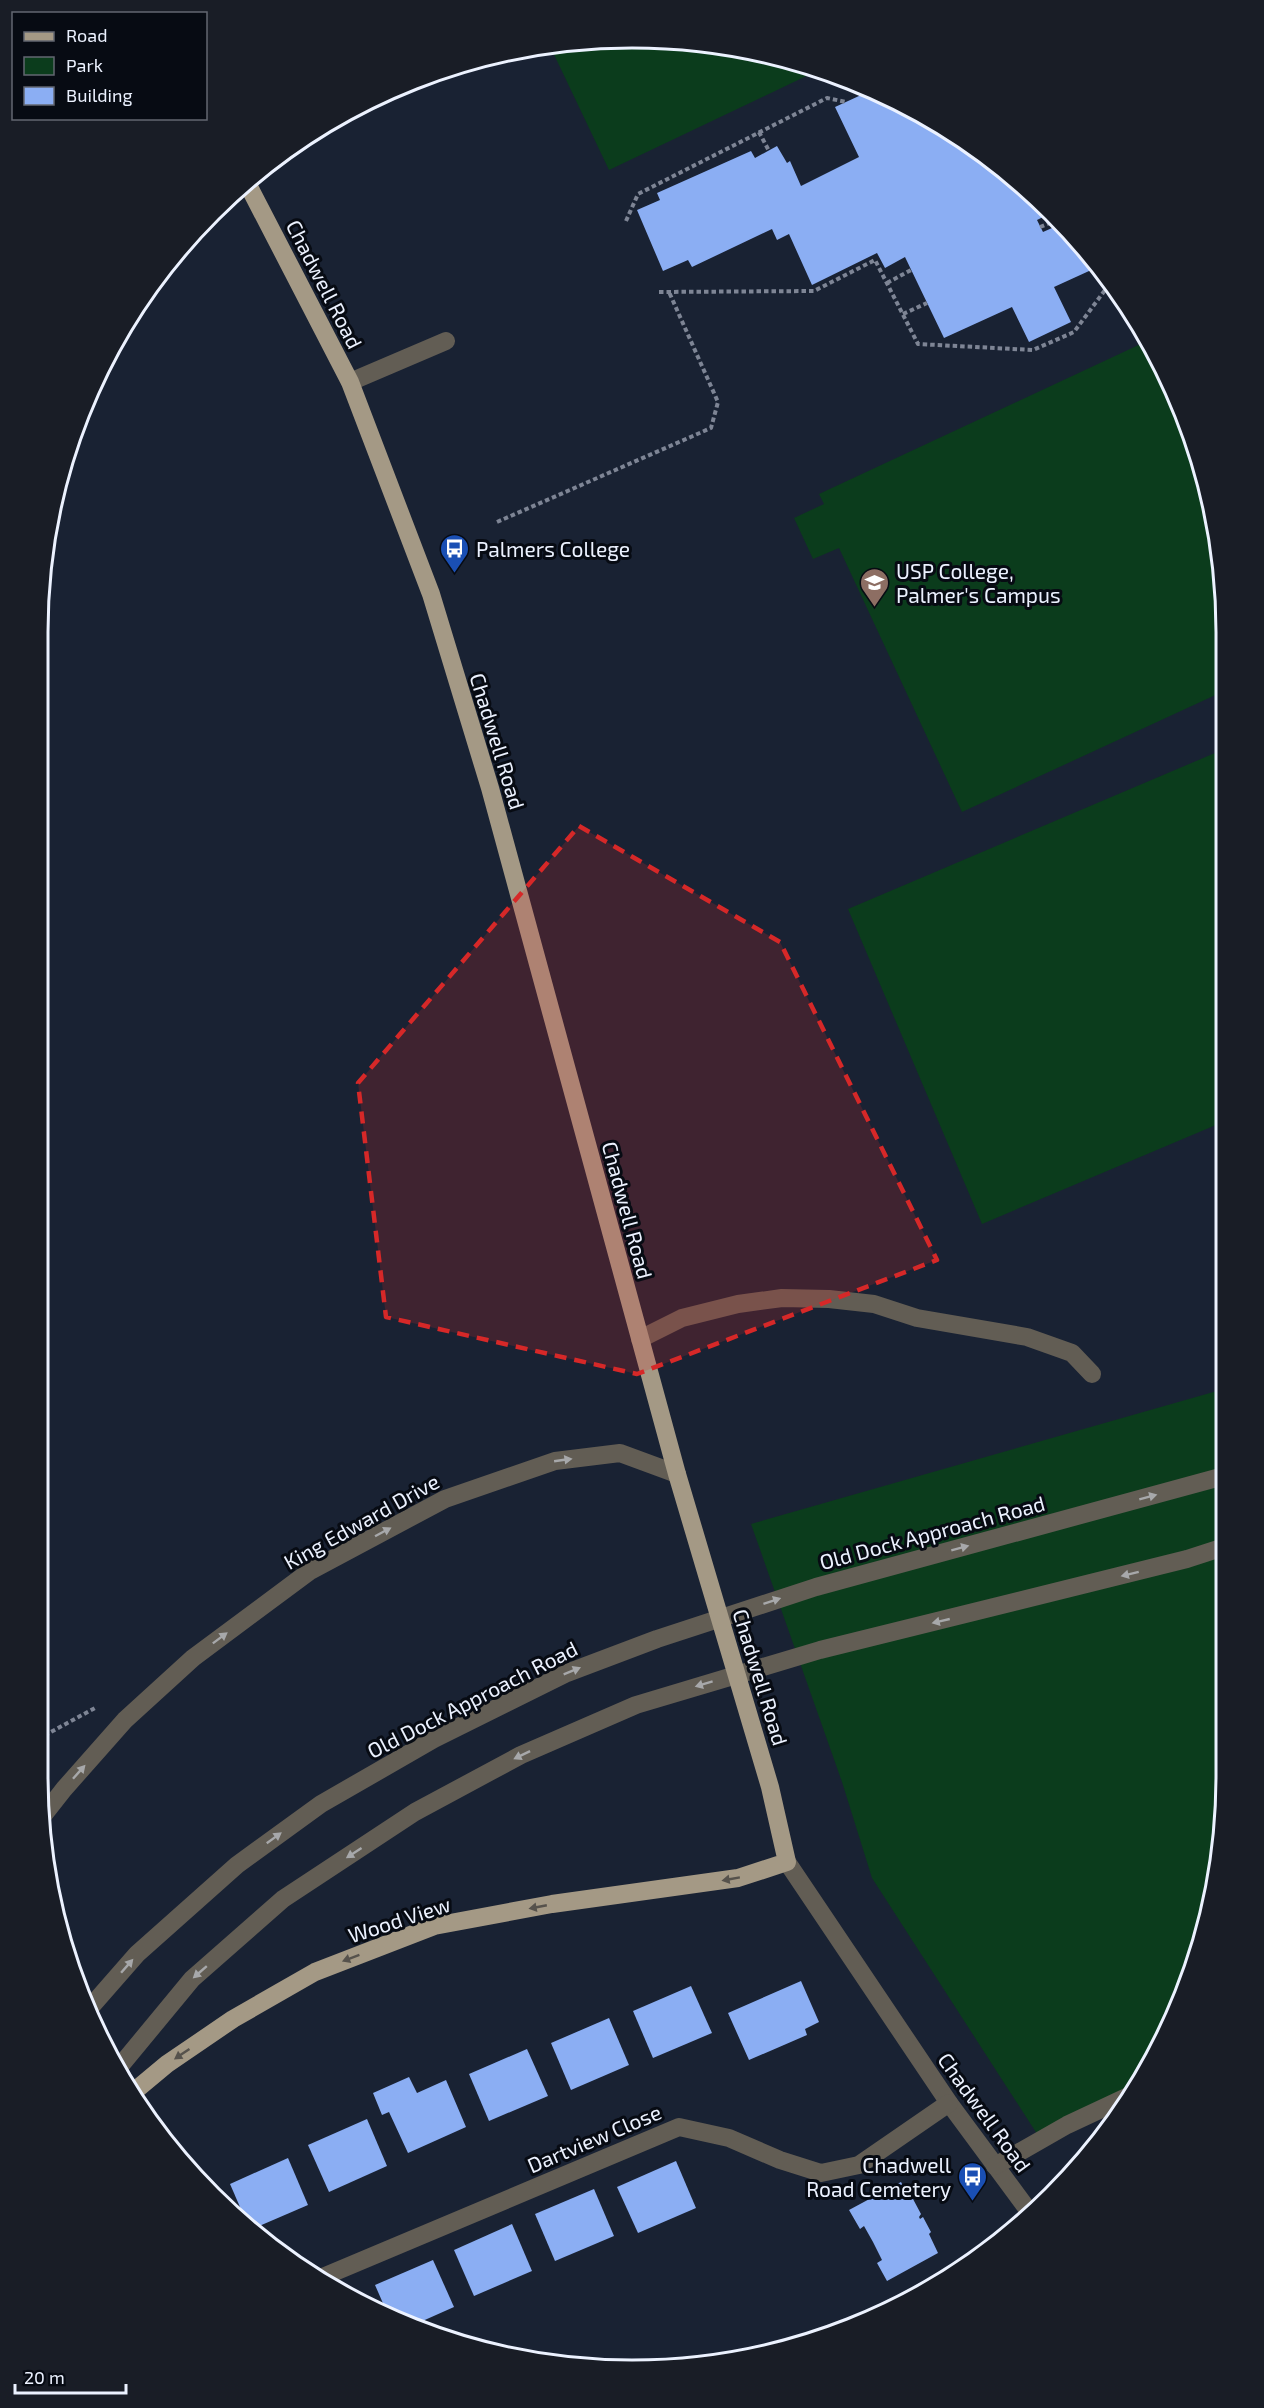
<svg xmlns="http://www.w3.org/2000/svg" width="1264" height="2408" viewBox="0 0 1264 2408" font-family="'Exo 2',sans-serif">
<rect width="100%" height="100%" fill="#192233"/>
<g fill="#0b3c1c">
<polygon points="671,39 786,58 819,70 609,170 549,44"/>
<polygon points="1145,342 1181,405 1221,554 1222,692 962,812 839,548 813,559 794,518 824,504 819,494"/>
<polygon points="1222,750 1223,1122 982,1224 848,909"/>
<polygon points="1224,1389 1225,1815 1206,1930 1165,2039 1128,2100 1039,2137 872,1878 842,1782 751,1524"/>
</g>
<g fill="#8baef3">
<polygon points="872,90 895,99 1024,185 1041,203 1047,215 1037,220 1043,232 1061,224 1100,266 1054,287 1071,322 1029,342 1012,307 944,338 905,257 885,268 877,253 812,285 789,234 777,240 772,229 692,267 688,260 663,271 637,210 660,200 657,193 751,151 755,158 777,146 787,163 790,161 801,186 859,157 835,107"/>
<polygon points="801,1981 819,2022 805,2029 807,2035 749,2060 728,2013"/>
<polygon points="691,1986 712,2033 653,2058 633,2011"/>
<polygon points="609,2018 629,2065 571,2090 551,2043"/>
<polygon points="527,2049 548,2096 489,2121 469,2074"/>
<polygon points="409,2077 417,2093 446,2080 466,2127 408,2153 389,2112 382,2115 373,2093"/>
<polygon points="367,2119 387,2166 329,2192 308,2145"/>
<polygon points="288,2158 308,2205 250,2230 230,2184"/>
<polygon points="676,2161 696,2208 638,2233 617,2187"/>
<polygon points="901,2182 910,2200 913,2199 921,2214 919,2217 920,2219 923,2217 931,2232 929,2234 938,2253 887,2281 877,2263 882,2260 873,2242 864,2226 860,2229 849,2210"/>
<polygon points="594,2189 614,2236 555,2261 535,2214"/>
<polygon points="512,2224 532,2271 474,2296 454,2250"/>
<polygon points="433,2260 454,2307 409,2327 389,2317 375,2285"/>
<polygon points="963,2266 965,2268 963,2270 913,2296 912,2293"/>
</g>
<g fill="none" stroke-linecap="round" stroke-linejoin="round">
<g stroke="#7e8595" stroke-width="4" stroke-dasharray="4.5 3" stroke-linecap="butt">
<polyline points="759,132 769,151"/>
<polyline points="1045,211 1047,210"/>
<polyline points="626,221 638,194 827,98 846,102"/>
<polyline points="1040,227 1057,220"/>
<polyline points="1097,267 1107,288"/>
<polyline points="887,283 911,270"/>
<polyline points="659,292 814,291 875,260 918,344 1033,350 1074,332 1111,282"/>
<polyline points="903,314 927,303"/>
<polyline points="497,522 711,428 718,402 669,292"/>
<polyline points="38,1739 95,1708"/>
</g>
<g stroke="#625d54" stroke-width="18">
<polyline points="350,382 446,341"/>
<polyline points="640,1339 682,1318 738,1304 782,1298 829,1299 874,1304 917,1318 1027,1337 1072,1353 1092,1374"/>
<polyline points="42,1817 64,1789 125,1720 193,1658 310,1571 445,1499 555,1461 620,1453 677,1474"/>
<polyline points="787,1862 949,2103 1031,2214"/>
<polyline points="88,2010 137,1954 237,1865 321,1804 434,1739 567,1673 657,1639 816,1587 1224,1476"/>
<polyline points="116,2071 192,1979 283,1899 415,1812 521,1755 636,1705 820,1650 1187,1559 1224,1547"/>
<polyline points="995,2166 1067,2125 1131,2095"/>
<polyline points="318,2279 679,2127 729,2138 780,2160 821,2173 859,2165 949,2103"/>
</g>
<polyline stroke="#a49985" stroke-width="18" points="131,2094 167,2064 233,2019 315,1972 434,1926 552,1904 738,1878 787,1862 770,1787 677,1474 490,788 431,594 350,382 246,181"/>
</g>
<defs><path id="oneway-solid" d="M-6-.8H1V-3.2L6.5 0L1 3.2V.8H-6Z" transform="scale(1.5)"/></defs>
<g fill="#a7a8aa">
<use href="#oneway-solid" transform="translate(563 1460) rotate(-8)"/>
<use href="#oneway-solid" transform="translate(1148 1497) rotate(-15)"/>
<use href="#oneway-solid" transform="translate(383 1532) rotate(-28)"/>
<use href="#oneway-solid" transform="translate(960 1548) rotate(-15)"/>
<use href="#oneway-solid" transform="translate(1130 1574) rotate(166)"/>
<use href="#oneway-solid" transform="translate(772 1601) rotate(-18)"/>
<use href="#oneway-solid" transform="translate(941 1621) rotate(167)"/>
<use href="#oneway-solid" transform="translate(220 1638) rotate(-37)"/>
<use href="#oneway-solid" transform="translate(572 1671) rotate(-22)"/>
<use href="#oneway-solid" transform="translate(704 1684) rotate(163)"/>
<use href="#oneway-solid" transform="translate(522 1755) rotate(154)"/>
<use href="#oneway-solid" transform="translate(79 1772) rotate(-48)"/>
<use href="#oneway-solid" transform="translate(274 1838) rotate(-36)"/>
<use href="#oneway-solid" transform="translate(354 1853) rotate(147)"/>
<use href="#oneway-solid" transform="translate(127 1966) rotate(-49)"/>
<use href="#oneway-solid" transform="translate(200 1972) rotate(139)"/>
</g>
<g fill="#56524c">
<use href="#oneway-solid" transform="translate(731 1879) rotate(170)"/>
<use href="#oneway-solid" transform="translate(538 1907) rotate(169)"/>
<use href="#oneway-solid" transform="translate(351 1958) rotate(159)"/>
<use href="#oneway-solid" transform="translate(182 2054) rotate(146)"/>
</g>
<path fill="#d62828" fill-opacity="0.2" stroke="#d62828" stroke-width="4.5" stroke-dasharray="12 8" stroke-linejoin="round" d="M 579,826 L 780,942 L 937,1260 L 637,1374 L 386,1317 L 358,1083 Z"/>
<defs>
<symbol id="bus-pin" viewBox="-11 -11 22 30"><path d="M0 17L-7.5 6A9.5 9.5 0 1 1 7.5 6Z" fill="#1a4fb4" stroke="#070b13"/><path d="M-5-6H5V4H4V6H2V4H-2V6H-4V4H-5ZM-3.5-4V0h7V-4ZM-3.5 1.2v1.5H-2V1.2ZM2 1.2v1.5H3.5V1.2Z" fill="#fff"/></symbol>
<symbol id="university-pin" viewBox="-11 -11 22 30"><path d="M0 17L-7.5 6A9.5 9.5 0 1 1 7.5 6Z" fill="#8d6e63" stroke="#070b13"/><path d="M0-5L7-2L0 1L-7-2ZM-4 1L0 2.5L4 1V4Q0 6-4 4Z" fill="#fff"/></symbol>
</defs>
<g fill-rule="evenodd">
<use href="#bus-pin" x="438" y="532" width="33" height="45"/>
<use href="#university-pin" x="858" y="566" width="33" height="45"/>
<use href="#bus-pin" x="956" y="2160" width="33" height="45"/>
</g>
<g text-anchor="middle" dominant-baseline="central" stroke-width="6" stroke-linejoin="round" paint-order="stroke">
<g font-size="21" fill="#ecf2ff" stroke="#070b13">
<text transform="translate(325 284) rotate(63)">Chadwell Road</text>
<text transform="translate(498 741) rotate(73)">Chadwell Road</text>
<text transform="translate(628 1210) rotate(75)">Chadwell Road</text>
<text transform="translate(361 1521) rotate(-29)">King Edward Drive</text>
<text transform="translate(932 1532) rotate(-15)">Old Dock Approach Road</text>
<text transform="translate(761 1677) rotate(73)">Chadwell Road</text>
<text transform="translate(472 1699) rotate(-27)">Old Dock Approach Road</text>
<text transform="translate(399 1919) rotate(-18)">Wood View</text>
<text transform="translate(985 2112) rotate(54)">Chadwell Road</text>
<text transform="translate(594 2138) rotate(-23)">Dartview Close</text>
</g>
<g font-size="21" fill="#ecf2ff" stroke="#070b13" text-anchor="start">
<text x="476" y="548">Palmers College</text>
<text x="896" y="570">USP College,<tspan x="896" dy="24">Palmer's Campus</tspan></text>
<text x="951" y="2164" text-anchor="end">Chadwell<tspan x="951" dy="24">Road Cemetery</tspan></text>
</g>
</g>
<path d="M0 0H1264V2408H0ZM632 48H632A584 584 0 0 1 1216 632V1776A584 584 0 0 1 632 2360H632A584 584 0 0 1 48 1776V632A584 584 0 0 1 632 48Z" fill="#191d26" fill-rule="evenodd"/>
<path fill="none" stroke="#ecf2ff" stroke-width="3" d="M632 48H632A584 584 0 0 1 1216 632V1776A584 584 0 0 1 632 2360H632A584 584 0 0 1 48 1776V632A584 584 0 0 1 632 48Z"/>
<rect x="12" y="12" width="195" height="108" fill="#070b13" stroke="#636771" stroke-width="1.5"/>
<rect x="24" y="32" width="30" height="9" fill="#a49985" stroke="#636771" stroke-width="1.5"/>
<text x="66" y="42" font-size="18" fill="#ecf2ff">Road</text>
<rect x="24" y="57" width="30" height="18" fill="#0b3c1c" stroke="#636771" stroke-width="1.5"/>
<text x="66" y="72" font-size="18" fill="#ecf2ff">Park</text>
<rect x="24" y="87" width="30" height="18" fill="#8baef3" stroke="#636771" stroke-width="1.5"/>
<text x="66" y="102" font-size="18" fill="#ecf2ff">Building</text>
<path d="M15 2384v9h111v-9" fill="none" stroke="#ecf2ff" stroke-width="3"/>
<text x="24" y="2384" font-size="18" fill="#ecf2ff" stroke="#070b13" stroke-width="4.5" paint-order="stroke">20 m</text>
</svg>
